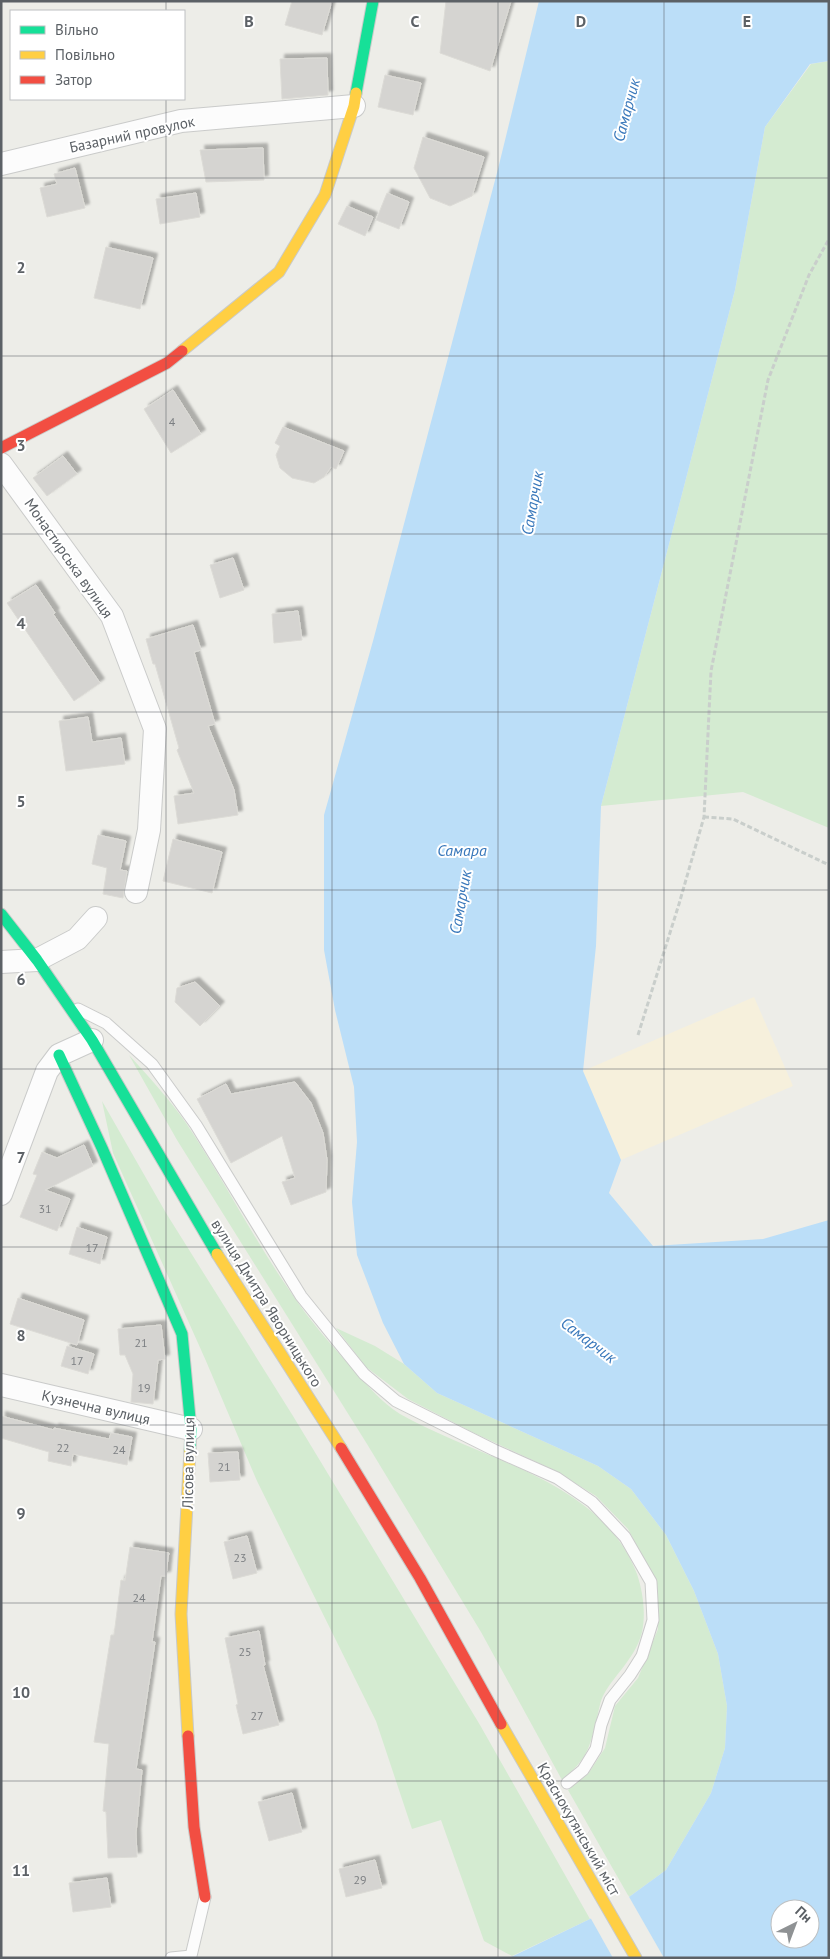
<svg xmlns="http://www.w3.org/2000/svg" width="830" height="1959" viewBox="0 0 830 1959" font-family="'PT Sans',sans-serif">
<defs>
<filter id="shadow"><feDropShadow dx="4.5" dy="-4.5" stdDeviation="1" flood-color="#0004"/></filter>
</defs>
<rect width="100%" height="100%" fill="#edede8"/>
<g fill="#d4ebd1">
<polygon points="829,61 829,828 743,792 601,806 735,290 765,127 811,64"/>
<path d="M 129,1055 C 149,1077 169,1099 186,1123 C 223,1178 253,1239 292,1294 C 310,1321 332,1346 354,1370 C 367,1385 382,1403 400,1414 C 480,1460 601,1479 637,1574 C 643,1592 646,1613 642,1632 C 636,1657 616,1673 604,1694 C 600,1701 599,1710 597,1718 C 589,1749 588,1758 562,1780 L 481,1632 L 367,1444 L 177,1140 Z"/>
<polygon points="102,1101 166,1213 293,1416 480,1725 590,1919 512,1956 484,1941 441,1820 412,1829 376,1721 257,1481 206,1361 113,1153"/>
<polygon points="336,1328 375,1346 404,1364 437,1393 598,1466 631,1489 666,1535 694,1591 718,1654 727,1706 725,1748 711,1793 666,1870 629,1897 568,1790 588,1774 605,1748 615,1706 638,1678 658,1629 657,1583 628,1529 596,1496 554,1470 474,1433 408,1399 366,1367"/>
</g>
<polygon fill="#f6f0dc" points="754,997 793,1086 621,1160 583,1071"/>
<path fill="#bbdef8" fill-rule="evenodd" d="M 539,1 L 829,1 L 829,61 L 810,64 L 765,127 L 735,290 L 601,806 L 596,946 L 583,1071 L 621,1160 L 609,1193 L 653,1246 L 763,1239 L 829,1220 L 829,1958 L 509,1958 L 590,1919 L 629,1897 L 666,1870 L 711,1793 L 725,1748 L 727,1706 L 718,1654 L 694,1591 L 666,1535 L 631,1489 L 598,1466 L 437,1393 L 404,1364 L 383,1323 L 357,1255 L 352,1202 L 357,1142 L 354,1087 L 335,1010 L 324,950 L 324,815 L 373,641 L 498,169 ZM 780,1909 L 810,1909 L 810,1939 L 780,1939 Z"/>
<polygon fill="#edede8" points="628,1895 664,1958 613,1958 590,1917"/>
<g fill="#d5d4d1" stroke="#dcdbd6" filter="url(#shadow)">
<polygon points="292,1 332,1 322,35 285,25"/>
<polygon points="446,1 511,1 490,71 440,53"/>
<polygon points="327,58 328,95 282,99 280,59"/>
<polygon points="385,75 421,83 413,115 378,107"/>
<polygon points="423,137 484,157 472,196 450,206 430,198 414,168"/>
<polygon points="263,148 264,180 206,182 200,150"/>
<polygon points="75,168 85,208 47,217 40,188 57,184 54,174"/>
<polygon points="196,193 200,217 160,224 156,199"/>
<polygon points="387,193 409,202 399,229 376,220"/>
<polygon points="347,206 373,217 365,236 338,224"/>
<polygon points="106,247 153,258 140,309 94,298"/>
<polygon points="173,390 201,434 171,453 144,409"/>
<polygon points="283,427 344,451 336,469 331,467 324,477 314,483 292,478 280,468 276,455 280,446 275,443"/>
<polygon points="63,456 77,474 47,496 33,478"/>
<polygon points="233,558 244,590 220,598 210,565"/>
<polygon points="36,585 55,613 53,614 100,683 74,701 7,603"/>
<polygon points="298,611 302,640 274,643 272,614"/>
<polygon points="193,625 201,650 194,652 215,724 208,726 234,790 238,815 178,824 174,796 194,793 177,750 179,748 155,664 153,664 146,639"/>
<polygon points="88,717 92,742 121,738 125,764 66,771 59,721"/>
<polygon points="98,835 126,841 120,870 127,871 123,898 103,894 107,868 92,864"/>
<polygon points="173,839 222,852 212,893 163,881"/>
<polygon points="195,982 220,1006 200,1026 175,1002 177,988"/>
<polygon points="295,1082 311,1103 323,1133 327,1160 326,1192 291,1205 282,1182 295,1178 282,1136 231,1163 197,1099 226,1084 231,1094"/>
<polygon points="84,1145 93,1166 45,1190 70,1199 57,1231 20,1217 37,1175 33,1174 42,1152 57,1158"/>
<polygon points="77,1227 107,1237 100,1264 69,1254"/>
<polygon points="18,1298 84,1320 77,1345 10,1324"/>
<polygon points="161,1325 165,1359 158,1360 153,1404 131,1402 133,1374 125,1355 120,1355 118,1329"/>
<polygon points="67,1346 94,1354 88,1374 61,1366"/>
<polygon points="1,1416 54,1430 54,1428 109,1439 111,1433 132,1437 127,1465 73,1454 71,1466 48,1461 49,1452 1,1438"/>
<polygon points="238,1452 240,1480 210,1482 208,1453"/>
<polygon points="247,1536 257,1573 233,1579 224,1542"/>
<polygon points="130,1547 169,1553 168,1558 166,1576 161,1576 152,1642 155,1642 136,1769 142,1770 136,1833 137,1857 108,1858 106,1812 103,1811 109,1744 94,1742 111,1635 114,1635 121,1580 125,1581"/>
<polygon points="259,1631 265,1665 263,1665 279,1725 243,1734 236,1705 238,1704 225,1638"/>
<polygon points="292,1793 302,1832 269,1841 258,1802"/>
<polygon points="375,1860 382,1888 346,1897 339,1869"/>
<polygon points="107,1878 111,1907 73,1912 69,1883"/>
</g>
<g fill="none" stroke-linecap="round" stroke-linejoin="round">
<defs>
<g id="lane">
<polyline points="78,1009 106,1023 152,1064 196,1125 301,1296 364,1374 396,1401 494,1450 557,1478 592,1502 625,1537 651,1582 653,1620 642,1656 630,1675 610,1700 601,1725 596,1749 583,1770 567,1783"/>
<polyline points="171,1958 191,1956 205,1897"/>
</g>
<g id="street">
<polyline points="1,164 181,121 354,106"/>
<polyline points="1,464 112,616 155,729 149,830 136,892"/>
<polyline points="1,962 37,960 77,939 96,918"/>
<polyline points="1,1194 47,1071 59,1055 92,1040"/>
<polyline points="1,1385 191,1429"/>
</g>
<g id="fast">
<polyline points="356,93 373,1"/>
<polyline points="1,914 37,960 92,1040 217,1254"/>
<polyline points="59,1055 102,1148 182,1334 191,1429 190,1450"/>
</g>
<g id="slow">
<polyline points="182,351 279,272 325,195 354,106 356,93"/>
<polyline points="217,1254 341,1448"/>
<polyline points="501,1724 636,1958"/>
<polyline points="188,1736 181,1614 190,1450"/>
</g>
<g id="jam">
<polyline points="1,448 167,363 182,351"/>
<polyline points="341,1448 420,1578 501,1724"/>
<polyline points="188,1736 194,1827 205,1897"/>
</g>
</defs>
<use href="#lane" stroke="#cacbca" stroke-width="13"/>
<use href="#street" stroke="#cacbca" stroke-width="24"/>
<use href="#fast" stroke="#c9cac8" stroke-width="13"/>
<use href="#slow" stroke="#c9cac8" stroke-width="13"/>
<use href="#jam" stroke="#c9cac8" stroke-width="13"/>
<g stroke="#c9cecb" stroke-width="3" stroke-dasharray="5 2.5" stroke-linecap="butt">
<polyline points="704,817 733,819 829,865"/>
<polyline points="638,1035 679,904 704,817 711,671 768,380 809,275 829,239"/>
</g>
<use href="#lane" stroke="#fcfcfc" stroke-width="11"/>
<use href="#street" stroke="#fcfcfc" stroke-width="22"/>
<use href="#fast" stroke="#16e098" stroke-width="11"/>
<use href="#slow" stroke="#ffcf43" stroke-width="11"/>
<use href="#jam" stroke="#f24e42" stroke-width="11"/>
</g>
<path fill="none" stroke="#5c6166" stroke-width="1" stroke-opacity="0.55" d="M 166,1 L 166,11M 332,1 L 332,1958M 498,1 L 498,1958M 664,1 L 664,1958M 166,99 L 166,1958M 1,178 L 829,178M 1,356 L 829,356M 1,534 L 829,534M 1,712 L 829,712M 1,890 L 829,890M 1,1069 L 829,1069M 1,1247 L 829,1247M 1,1425 L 829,1425M 1,1603 L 829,1603M 1,1781 L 829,1781"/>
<g text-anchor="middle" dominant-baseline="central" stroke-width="4" stroke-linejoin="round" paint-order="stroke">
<g font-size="12" fill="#7c7f82">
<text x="172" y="421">4</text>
<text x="45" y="1208">31</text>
<text x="92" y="1247">17</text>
<text x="141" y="1342">21</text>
<text x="77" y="1360">17</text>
<text x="144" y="1387">19</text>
<text x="63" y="1447">22</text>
<text x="119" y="1449">24</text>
<text x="224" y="1466">21</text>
<text x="240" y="1557">23</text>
<text x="139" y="1597">24</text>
<text x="245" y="1651">25</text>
<text x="257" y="1715">27</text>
<text x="360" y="1879">29</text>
</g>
<g font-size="15" fill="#5c6166" stroke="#fff">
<text transform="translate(132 134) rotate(-12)">Базарний провулок</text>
<text transform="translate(69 558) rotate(55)">Монастирська вулиця</text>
<text transform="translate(267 1303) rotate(58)">вулиця Дмитра Яворницького</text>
<text transform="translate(96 1407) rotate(13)">Кузнечна вулиця</text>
<text transform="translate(188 1463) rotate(-89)">Лісова вулиця</text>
<text transform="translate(579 1829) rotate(60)">Краснокутянський міст</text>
</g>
<g font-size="16" font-style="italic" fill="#3978bb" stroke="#fff">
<text transform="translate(626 110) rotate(-75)">Самарчик</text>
<text transform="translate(532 503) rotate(-80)">Самарчик</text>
<text x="462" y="850">Самара</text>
<text transform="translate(460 902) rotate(-80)">Самарчик</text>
<text transform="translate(589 1340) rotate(37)">Самарчик</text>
</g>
</g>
<g font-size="16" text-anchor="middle" font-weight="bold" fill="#5c6166" stroke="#fff" stroke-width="4" stroke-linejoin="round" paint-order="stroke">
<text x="249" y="27">B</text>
<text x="415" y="27">C</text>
<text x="581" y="27">D</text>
<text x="747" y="27">E</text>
<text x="21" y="273">2</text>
<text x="21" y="451">3</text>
<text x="21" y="629">4</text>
<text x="21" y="807">5</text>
<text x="21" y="985">6</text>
<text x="21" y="1163">7</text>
<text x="21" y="1341">8</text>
<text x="21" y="1519">9</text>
<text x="21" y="1698">10</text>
<text x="21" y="1876">11</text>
</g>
<rect width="830" height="1959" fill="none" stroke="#5c6166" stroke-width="5"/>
<rect x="10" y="10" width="175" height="90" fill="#ffffff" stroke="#bec0c2"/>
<rect x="20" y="26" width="25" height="8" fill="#16e098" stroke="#bec0c2"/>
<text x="55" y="35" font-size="15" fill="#5c6166">Вільно</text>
<rect x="20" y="51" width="25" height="8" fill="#ffcf43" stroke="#bec0c2"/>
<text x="55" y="60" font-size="15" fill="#5c6166">Повільно</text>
<rect x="20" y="76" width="25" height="8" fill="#f24e42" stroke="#bec0c2"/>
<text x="55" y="85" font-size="15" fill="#5c6166">Затор</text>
<g transform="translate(795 1924) rotate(42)"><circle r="24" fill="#ffffff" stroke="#bec0c2"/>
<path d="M0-4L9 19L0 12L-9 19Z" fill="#8f9294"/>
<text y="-8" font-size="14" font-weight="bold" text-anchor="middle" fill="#5c6166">Пн</text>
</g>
</svg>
